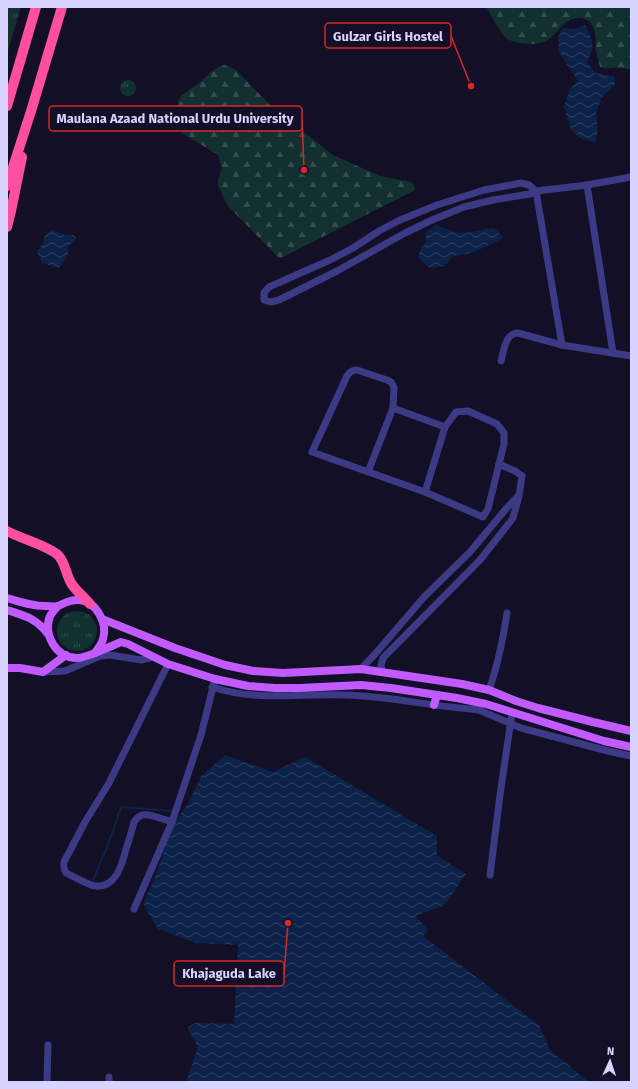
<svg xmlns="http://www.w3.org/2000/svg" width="638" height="1089" viewBox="0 0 638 1089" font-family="'Fira Sans',sans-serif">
<defs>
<pattern id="grass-tufts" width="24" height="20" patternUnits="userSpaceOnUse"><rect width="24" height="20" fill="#12302f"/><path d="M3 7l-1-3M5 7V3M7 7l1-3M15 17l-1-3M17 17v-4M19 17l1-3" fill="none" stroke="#344d4e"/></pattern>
<pattern id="forest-firs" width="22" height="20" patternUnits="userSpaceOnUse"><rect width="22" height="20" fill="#12302f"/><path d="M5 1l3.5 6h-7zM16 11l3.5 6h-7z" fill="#344d4e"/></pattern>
<pattern id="water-waves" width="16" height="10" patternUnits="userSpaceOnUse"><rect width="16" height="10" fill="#0c2248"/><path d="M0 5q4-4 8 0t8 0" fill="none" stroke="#2f4163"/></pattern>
</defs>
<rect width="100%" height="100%" fill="#130f26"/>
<g fill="url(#grass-tufts)">
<polygon points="7,7 21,7 7,54"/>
<circle cx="128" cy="88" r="8"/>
<circle cx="77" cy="631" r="20"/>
</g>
<g fill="url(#forest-firs)">
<path d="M 486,7 L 631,7 L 631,70 C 628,69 624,68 621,68 C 613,67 607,70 600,67 C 599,62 597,57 596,52 C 595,43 597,33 592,25 C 590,21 586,19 582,18 C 564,16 560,32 548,40 C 538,46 515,45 506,38 C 499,31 491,15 486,7 Z"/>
<polygon points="225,65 236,70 272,107 333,155 380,176 411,182 414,185 415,190 281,258 279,258 228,206 218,186 218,179 222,169 218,155 182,133 178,122 178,101 181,96 199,83 212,71 220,66"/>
</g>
<g fill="url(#water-waves)">
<polygon points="585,25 591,37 593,48 587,62 595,73 615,77 615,85 602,97 596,113 598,130 595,142 583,140 571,130 564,107 570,89 578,81 559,52 558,37 563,28 576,29"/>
<path d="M 436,225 C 442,227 448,230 455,232 C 467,235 481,229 494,228 L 504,238 L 472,253 L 453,256 L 445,266 L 430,268 L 418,258 L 421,248 L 426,242 L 426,232 Z"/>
<polygon points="52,230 65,235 73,235 77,238 68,247 68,255 59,268 42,263 37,251 43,244 45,235"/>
<polygon points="225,755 273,772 305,757 437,836 437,855 466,874 445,905 415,916 428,930 423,936 539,1025 550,1050 589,1082 186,1082 198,1047 187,1028 195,1023 234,1024 238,945 196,943 158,929 143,904 157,872 172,826 189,802 201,776"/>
</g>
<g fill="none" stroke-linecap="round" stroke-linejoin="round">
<polyline stroke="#0c2248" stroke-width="2" points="93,880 108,845 121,807 173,811"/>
<g stroke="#3d3a85" stroke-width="7">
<polyline points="587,185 613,353"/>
<polyline points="562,345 536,191 529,185 521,183 484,190 437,205 400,220 379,231 353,248 330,260 269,287 264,293 264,300 271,302 279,300 337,271 405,233 432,220 464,207 493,200 530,194 536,191 587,185 631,177"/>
<path d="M 501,361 C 504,351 505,333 518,333 L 562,345 L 631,356"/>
<polyline points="393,408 445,427 425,492 483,517 488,509 504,444 504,433 497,424 468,411 456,412 445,427"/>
<polyline points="499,464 515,471 522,476"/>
<path d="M 368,472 L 393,408 L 394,387 L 391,382 L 387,380 L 357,370 C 352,370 350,372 347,376 L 312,452 L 425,492"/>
<polyline points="361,669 376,653 424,597 470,552 505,510 518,496"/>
<polyline points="43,672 65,671 100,656 110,655 141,660 153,657"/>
<polyline points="382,672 381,665 383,658 480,560 513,518 519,496 522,476"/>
<path d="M 212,687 C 257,702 300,693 346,695 C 388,696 429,706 471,709 L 479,710 L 521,728 L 608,751 L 631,756"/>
<path d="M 489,690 C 498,665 503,639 507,613"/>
<polyline points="172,822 201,735 214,683"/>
<polyline points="490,875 500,795 512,713"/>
<path d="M 134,909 L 172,822 C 165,820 149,813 142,815 C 139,816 136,819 134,822 C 132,831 129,840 126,849 C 122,865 116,888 95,886 C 88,885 73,876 66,873 C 64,869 63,866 64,862 L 85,822 L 109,783 L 168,664"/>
<polyline points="47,1082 48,1045"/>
<polyline points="109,1082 109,1077"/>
</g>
<g stroke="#c25bff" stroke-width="8">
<path d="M 7,598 C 20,602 32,606 46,606 C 50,606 55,607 58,606 C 66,603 69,599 79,600 C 96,601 108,623 103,639 C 102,644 98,648 95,653 C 89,655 83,658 77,658 C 56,658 43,635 50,616 C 52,613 55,609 58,606"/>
<path d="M 7,610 C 25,616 36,618 48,634"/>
<polyline points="102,619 175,648 225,665 253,671 283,673 361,669 462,684 489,690 516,701 538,708 593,722 631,731"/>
<polyline points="95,653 114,645 121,642 128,644 168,664 215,679 248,686 275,688 300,688 361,685 391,688 457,698 486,704 604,741 631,747"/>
<polyline points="7,668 20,668 43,672 66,655"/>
<polyline points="434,705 437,695"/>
</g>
<g stroke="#ff4fa3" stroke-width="10">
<polyline points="7,106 36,7"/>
<polyline points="7,186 32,108 62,7"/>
<polyline points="7,227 11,211 22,157"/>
<path d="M 7,531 C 21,539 47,545 58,555 C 65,562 66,574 71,583 C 76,591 84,597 90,604"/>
</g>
</g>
<path fill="none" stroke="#d62828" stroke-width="1.5" d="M471 86L451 36M304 170L302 119M288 923L284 974"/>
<g fill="#d62828" stroke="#130f26" stroke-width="1.5">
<circle cx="471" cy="86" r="4"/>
<circle cx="304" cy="170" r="4"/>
<circle cx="288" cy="923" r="4"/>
</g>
<g fill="#130f26" stroke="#d62828" stroke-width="1.5">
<rect x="325" y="23" width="126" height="25" rx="4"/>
<rect x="49" y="106" width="253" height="25" rx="4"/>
<rect x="174" y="961" width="110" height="25" rx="4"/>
</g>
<g font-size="13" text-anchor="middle" font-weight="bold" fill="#d9d4ff">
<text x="388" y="41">Gulzar Girls Hostel</text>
<text x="175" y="123">Maulana Azaad National Urdu University</text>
<text x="229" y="978">Khajaguda Lake</text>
</g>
<rect width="638" height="1089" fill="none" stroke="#d9d4ff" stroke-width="16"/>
<g transform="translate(610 1061) rotate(3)" stroke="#130f26" stroke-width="3" paint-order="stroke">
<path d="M0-3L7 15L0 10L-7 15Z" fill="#d9d4ff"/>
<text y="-6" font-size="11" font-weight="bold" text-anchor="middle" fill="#d9d4ff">N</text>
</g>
</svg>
